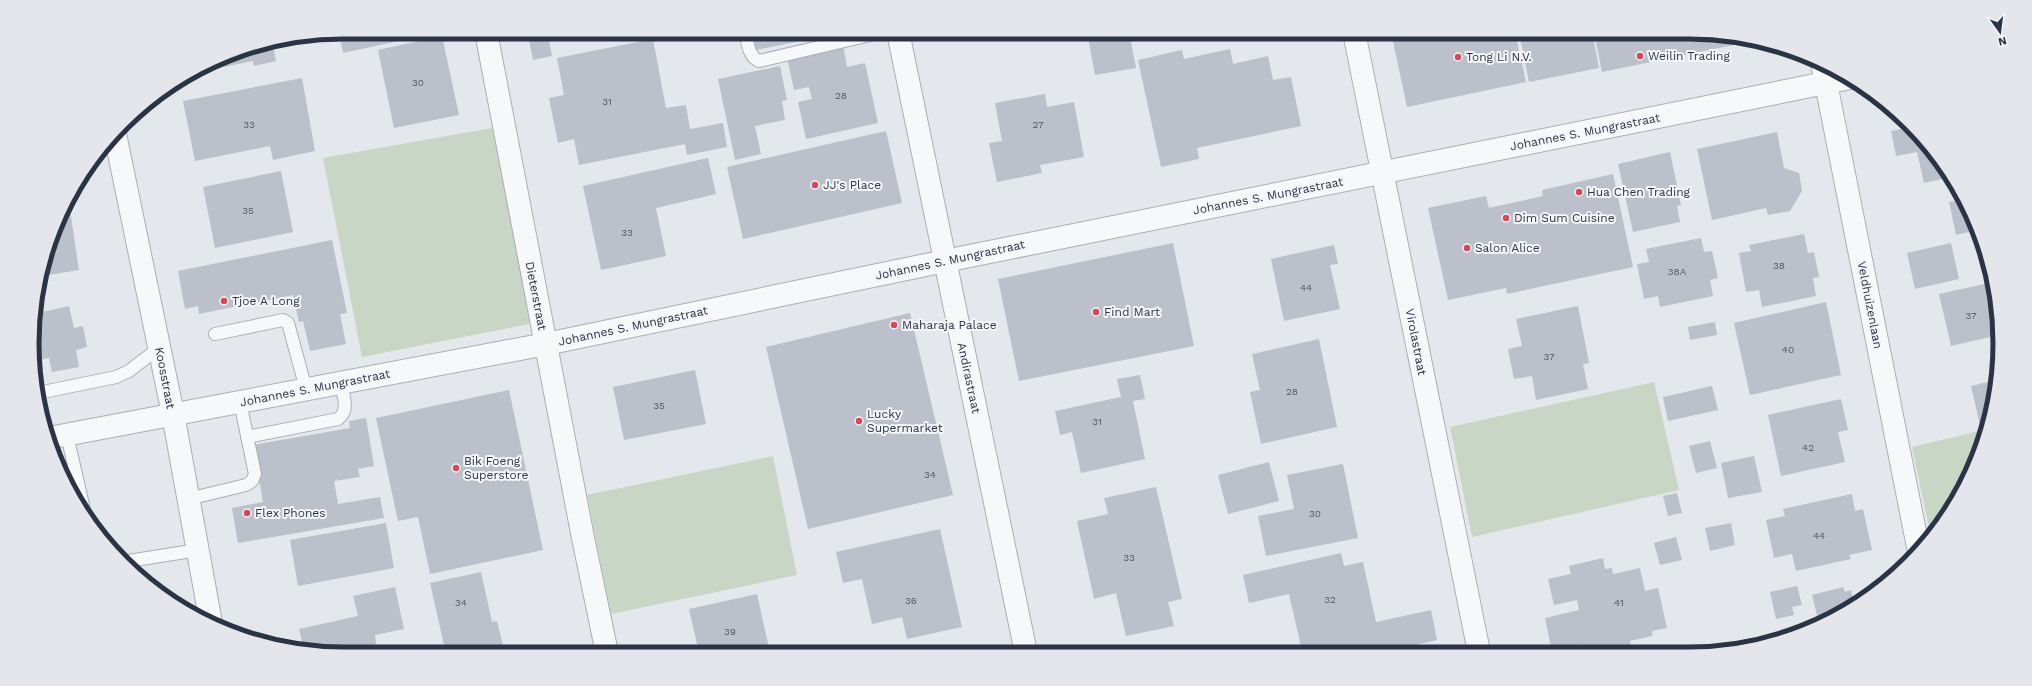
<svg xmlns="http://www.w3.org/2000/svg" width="2032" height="686" viewBox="0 0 2032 686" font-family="'Work Sans',sans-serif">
<rect width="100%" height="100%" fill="#e4e7ec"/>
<g fill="#c9d6c5">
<polygon points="492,128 534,323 362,357 323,158"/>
<polygon points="1654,382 1679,490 1472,537 1450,427"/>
<polygon points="1984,430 1958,498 1930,532 1912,447"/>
<polygon points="773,456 797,575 611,614 587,495"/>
</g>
<g fill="#bbc0ca">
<polygon points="339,32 431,32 431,34 343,53"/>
<polygon points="555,32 593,32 593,33 556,40"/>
<polygon points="752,32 842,32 842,33 756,50"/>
<polygon points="1087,32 1129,32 1136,68 1095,75"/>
<polygon points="1391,32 1515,32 1526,82 1407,107"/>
<polygon points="1519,32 1592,32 1599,68 1529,82"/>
<polygon points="1594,32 1689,32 1758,40 1602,72"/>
<polygon points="442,36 459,115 394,128 378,50"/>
<polygon points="548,36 552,56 533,60 529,40"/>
<polygon points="653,39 666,108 686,105 690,129 723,123 727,147 687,155 685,144 579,165 574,139 558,143 549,98 564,95 557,58"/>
<polygon points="272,41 276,61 254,66 253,61 198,72 224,56"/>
<polygon points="843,45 847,67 865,63 878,123 806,139 798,102 812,99 809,87 794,90 787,57"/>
<polygon points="1230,49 1233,64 1268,56 1273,80 1291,77 1301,126 1197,148 1199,159 1161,167 1138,60 1182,50 1184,59"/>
<polygon points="780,66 787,100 782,101 785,120 755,126 761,154 735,160 718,79"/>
<polygon points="302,78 315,151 273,160 270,146 195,161 183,101"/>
<polygon points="169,90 167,96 163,98 159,96"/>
<polygon points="1045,94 1047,107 1074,102 1084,157 1040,165 1042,173 997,182 989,143 1002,141 995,103"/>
<polygon points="1912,127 1948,170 1951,177 1924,183 1917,152 1896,156 1891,131"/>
<polygon points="886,131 902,203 743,239 727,167"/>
<polygon points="1777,132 1784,168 1799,173 1802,191 1790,211 1768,215 1766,208 1712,220 1697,149"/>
<polygon points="1670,152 1681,205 1677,206 1680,222 1633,232 1618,164"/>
<polygon points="708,158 716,194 656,208 666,256 601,270 583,186"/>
<polygon points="281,171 293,232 215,248 203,187"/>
<polygon points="1613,174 1633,267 1507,294 1506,288 1448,300 1428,208 1486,196 1489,208 1543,196 1542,190"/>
<polygon points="1963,199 1978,230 1956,235 1949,202"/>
<polygon points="70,210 79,270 43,276 62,211"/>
<polygon points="1804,234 1808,253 1814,252 1819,277 1813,278 1816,296 1762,307 1759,290 1746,292 1739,253 1751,251 1749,245"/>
<polygon points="1701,238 1704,252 1712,251 1718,278 1710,280 1713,296 1660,307 1658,296 1644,299 1637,264 1649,262 1646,249"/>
<polygon points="332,240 347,313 340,314 346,344 310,351 303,321 299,322 293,295 199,314 198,306 185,309 178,271"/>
<polygon points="1173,243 1194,346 1019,381 998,279"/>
<polygon points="1951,243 1959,279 1915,289 1907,253"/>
<polygon points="1334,245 1338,264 1330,265 1340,309 1284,321 1271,259"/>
<polygon points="1994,282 1999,335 1951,346 1939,294"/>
<polygon points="1826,302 1841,375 1750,395 1734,323"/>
<polygon points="69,306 74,328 83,326 87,347 76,350 79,367 52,372 49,358 33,361 34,314"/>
<polygon points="1578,306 1589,363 1583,364 1588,389 1536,400 1532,376 1514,379 1508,349 1522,346 1516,319"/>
<polygon points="910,313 953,495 808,529 766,347"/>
<polygon points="1715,322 1717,335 1690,340 1688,327"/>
<polygon points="1319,339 1337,427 1261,444 1250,392 1260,390 1252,354"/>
<polygon points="695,370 706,424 624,440 613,387"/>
<polygon points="1140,375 1145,399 1133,401 1145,459 1081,473 1072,432 1060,435 1055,411 1121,397 1117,379"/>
<polygon points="1996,380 1994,404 1987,423 1980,425 1971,386"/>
<polygon points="1712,386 1718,410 1668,421 1663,397"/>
<polygon points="509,390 543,550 430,574 418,517 398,521 376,418"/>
<polygon points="1841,399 1848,430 1838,432 1845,462 1781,476 1768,415"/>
<polygon points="366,418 374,466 358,469 360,477 334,481 338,504 380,497 384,518 238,543 232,508 263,502 253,445 350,428 349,421"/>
<polygon points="1710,441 1717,468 1696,473 1689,446"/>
<polygon points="1754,456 1762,492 1728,498 1721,463"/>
<polygon points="1269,462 1279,501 1228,514 1218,475"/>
<polygon points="1343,464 1358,538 1266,556 1258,516 1294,509 1287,475"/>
<polygon points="1156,487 1182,599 1168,602 1174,626 1126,636 1116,593 1094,599 1077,521 1108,514 1104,498"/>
<polygon points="1677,493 1682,513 1668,516 1663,496"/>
<polygon points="1852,494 1855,511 1863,509 1872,550 1849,555 1851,559 1796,571 1792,554 1774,558 1766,520 1785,516 1783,509"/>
<polygon points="386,523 394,568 298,586 290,540"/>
<polygon points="1731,523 1735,545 1710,551 1705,528"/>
<polygon points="940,529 962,627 907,639 902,617 872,624 862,579 843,583 836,552"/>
<polygon points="1676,537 1682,560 1660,565 1654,543"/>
<polygon points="1341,553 1344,566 1363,562 1376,622 1431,610 1437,640 1384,652 1325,652 1324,646 1302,651 1289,594 1249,603 1243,575"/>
<polygon points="1603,558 1605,569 1612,568 1613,574 1640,568 1645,591 1658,588 1667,628 1652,631 1652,636 1630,641 1632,651 1596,652 1596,648 1584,650 1583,644 1552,652 1545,618 1579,610 1577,600 1554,605 1548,579 1571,574 1569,566"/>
<polygon points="481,572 492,622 497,621 505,654 446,654 430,583"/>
<polygon points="1797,586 1802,605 1792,607 1794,615 1776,619 1770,592"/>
<polygon points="395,587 404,629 375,635 376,644 360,648 362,654 304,650 299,629 358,616 353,596"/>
<polygon points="1843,587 1845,592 1851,590 1854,603 1826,622 1813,626 1813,624 1819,623 1812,595"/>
<polygon points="757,594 770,653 699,653 689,609"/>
<polygon points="404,648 405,654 377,654 377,653"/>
<polygon points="909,649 910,653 891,653 891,652"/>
</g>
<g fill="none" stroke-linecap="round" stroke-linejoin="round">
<defs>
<g id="service">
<path d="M 745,32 C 748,43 748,56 759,61 L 883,32"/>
<polyline points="215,334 283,320 288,323 306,389"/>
<polyline points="38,393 116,377 129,371 159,348"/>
<polyline points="67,435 86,518"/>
<path d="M 247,437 L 338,419 C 350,410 343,396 341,383"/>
<polyline points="188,499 246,485 252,481 255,474 240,402"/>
<polyline points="122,562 198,550"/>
</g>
<g id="minor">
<polyline points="486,32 583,538 607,653"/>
<polyline points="898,32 1026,653"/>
<polyline points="1354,32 1479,652"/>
<polyline points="1822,63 1918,547"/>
<polyline points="115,134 173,414 211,623"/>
</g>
<polyline id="tertiary" points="49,438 546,344 945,261 1850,78"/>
</defs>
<use href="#service" stroke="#a9aeb7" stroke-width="14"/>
<use href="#minor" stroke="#a9aeb7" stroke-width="24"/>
<use href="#tertiary" stroke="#a9aeb7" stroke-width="24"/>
<use href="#service" stroke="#f7f8fa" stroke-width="12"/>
<use href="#minor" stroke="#f7f8fa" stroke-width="22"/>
<use href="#tertiary" stroke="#f7f8fa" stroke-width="22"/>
</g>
<g fill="#d1495b" stroke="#f4f6f9" stroke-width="1.5">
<circle cx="1640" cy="56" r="4"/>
<circle cx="1458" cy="57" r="4"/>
<circle cx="815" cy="185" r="4"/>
<circle cx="1579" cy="192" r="4"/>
<circle cx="1506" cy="218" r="4"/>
<circle cx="1467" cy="248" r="4"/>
<circle cx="224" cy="301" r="4"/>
<circle cx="1096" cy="312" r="4"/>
<circle cx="894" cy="325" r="4"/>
<circle cx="859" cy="421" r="4"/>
<circle cx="456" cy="468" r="4"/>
<circle cx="247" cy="513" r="4"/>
</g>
<g text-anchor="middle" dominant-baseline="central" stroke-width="4" stroke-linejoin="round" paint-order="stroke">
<g font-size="10" fill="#4f5766">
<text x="418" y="82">30</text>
<text x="841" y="95">28</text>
<text x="607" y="101">31</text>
<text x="249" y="124">33</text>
<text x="1038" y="124">27</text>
<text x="248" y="210">35</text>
<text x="627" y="232">33</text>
<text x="1779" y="265">38</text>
<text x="1677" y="271">38A</text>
<text x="1306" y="287">44</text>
<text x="1971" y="315">37</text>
<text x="1788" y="349">40</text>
<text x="1549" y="356">37</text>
<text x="1292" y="391">28</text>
<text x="659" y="405">35</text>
<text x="1097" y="421">31</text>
<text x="1808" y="447">42</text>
<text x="930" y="474">34</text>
<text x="1315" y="513">30</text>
<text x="1819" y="535">44</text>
<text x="1129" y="557">33</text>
<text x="1330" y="599">32</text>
<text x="911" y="600">36</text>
<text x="461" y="602">34</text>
<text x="1619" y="602">41</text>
<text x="730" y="631">39</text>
</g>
<g font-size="12" fill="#2b3445" stroke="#f4f6f9" text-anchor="start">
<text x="1648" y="56">Weilin Trading</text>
<text x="1466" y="57">Tong Li N.V.</text>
<text x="823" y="185">JJ's Place</text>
<text x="1587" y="192">Hua Chen Trading</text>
<text x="1514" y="218">Dim Sum Cuisine</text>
<text x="1475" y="248">Salon Alice</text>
<text x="232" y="301">Tjoe A Long</text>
<text x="1104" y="312">Find Mart</text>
<text x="902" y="325">Maharaja Palace</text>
<text x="867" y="414">Lucky<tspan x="867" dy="14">Supermarket</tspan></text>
<text x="464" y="461">Bik Foeng<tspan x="464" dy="14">Superstore</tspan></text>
<text x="255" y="513">Flex Phones</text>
</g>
<g font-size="12" fill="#2b3445" stroke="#f4f6f9">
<text transform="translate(1585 132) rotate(-11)">Johannes S. Mungrastraat</text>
<text transform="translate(1268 196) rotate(-11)">Johannes S. Mungrastraat</text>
<text transform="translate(950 260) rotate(-12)">Johannes S. Mungrastraat</text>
<text transform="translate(536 296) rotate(79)">Dieterstraat</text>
<text transform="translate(1870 305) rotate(79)">Veldhuizenlaan</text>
<text transform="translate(633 326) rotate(-12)">Johannes S. Mungrastraat</text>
<text transform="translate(1416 342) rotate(79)">Virolastraat</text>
<text transform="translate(165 378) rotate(79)">Koosstraat</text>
<text transform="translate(969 378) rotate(78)">Andirastraat</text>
<text transform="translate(315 388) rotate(-11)">Johannes S. Mungrastraat</text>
</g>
</g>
<path d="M0 0H2032V686H0ZM343 39H1689A304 304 0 0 1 1993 343V343A304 304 0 0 1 1689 647H343A304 304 0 0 1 39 343V343A304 304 0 0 1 343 39Z" fill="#e4e6eb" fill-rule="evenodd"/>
<path fill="none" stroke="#2b3445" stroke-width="5" d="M343 39H1689A304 304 0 0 1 1993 343V343A304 304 0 0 1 1689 647H343A304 304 0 0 1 39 343V343A304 304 0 0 1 343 39Z"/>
<g transform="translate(2000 32) rotate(166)" stroke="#f4f6f9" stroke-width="3" paint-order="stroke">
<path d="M0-3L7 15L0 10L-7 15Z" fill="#2b3445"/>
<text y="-6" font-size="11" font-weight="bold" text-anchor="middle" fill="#2b3445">N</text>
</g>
</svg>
